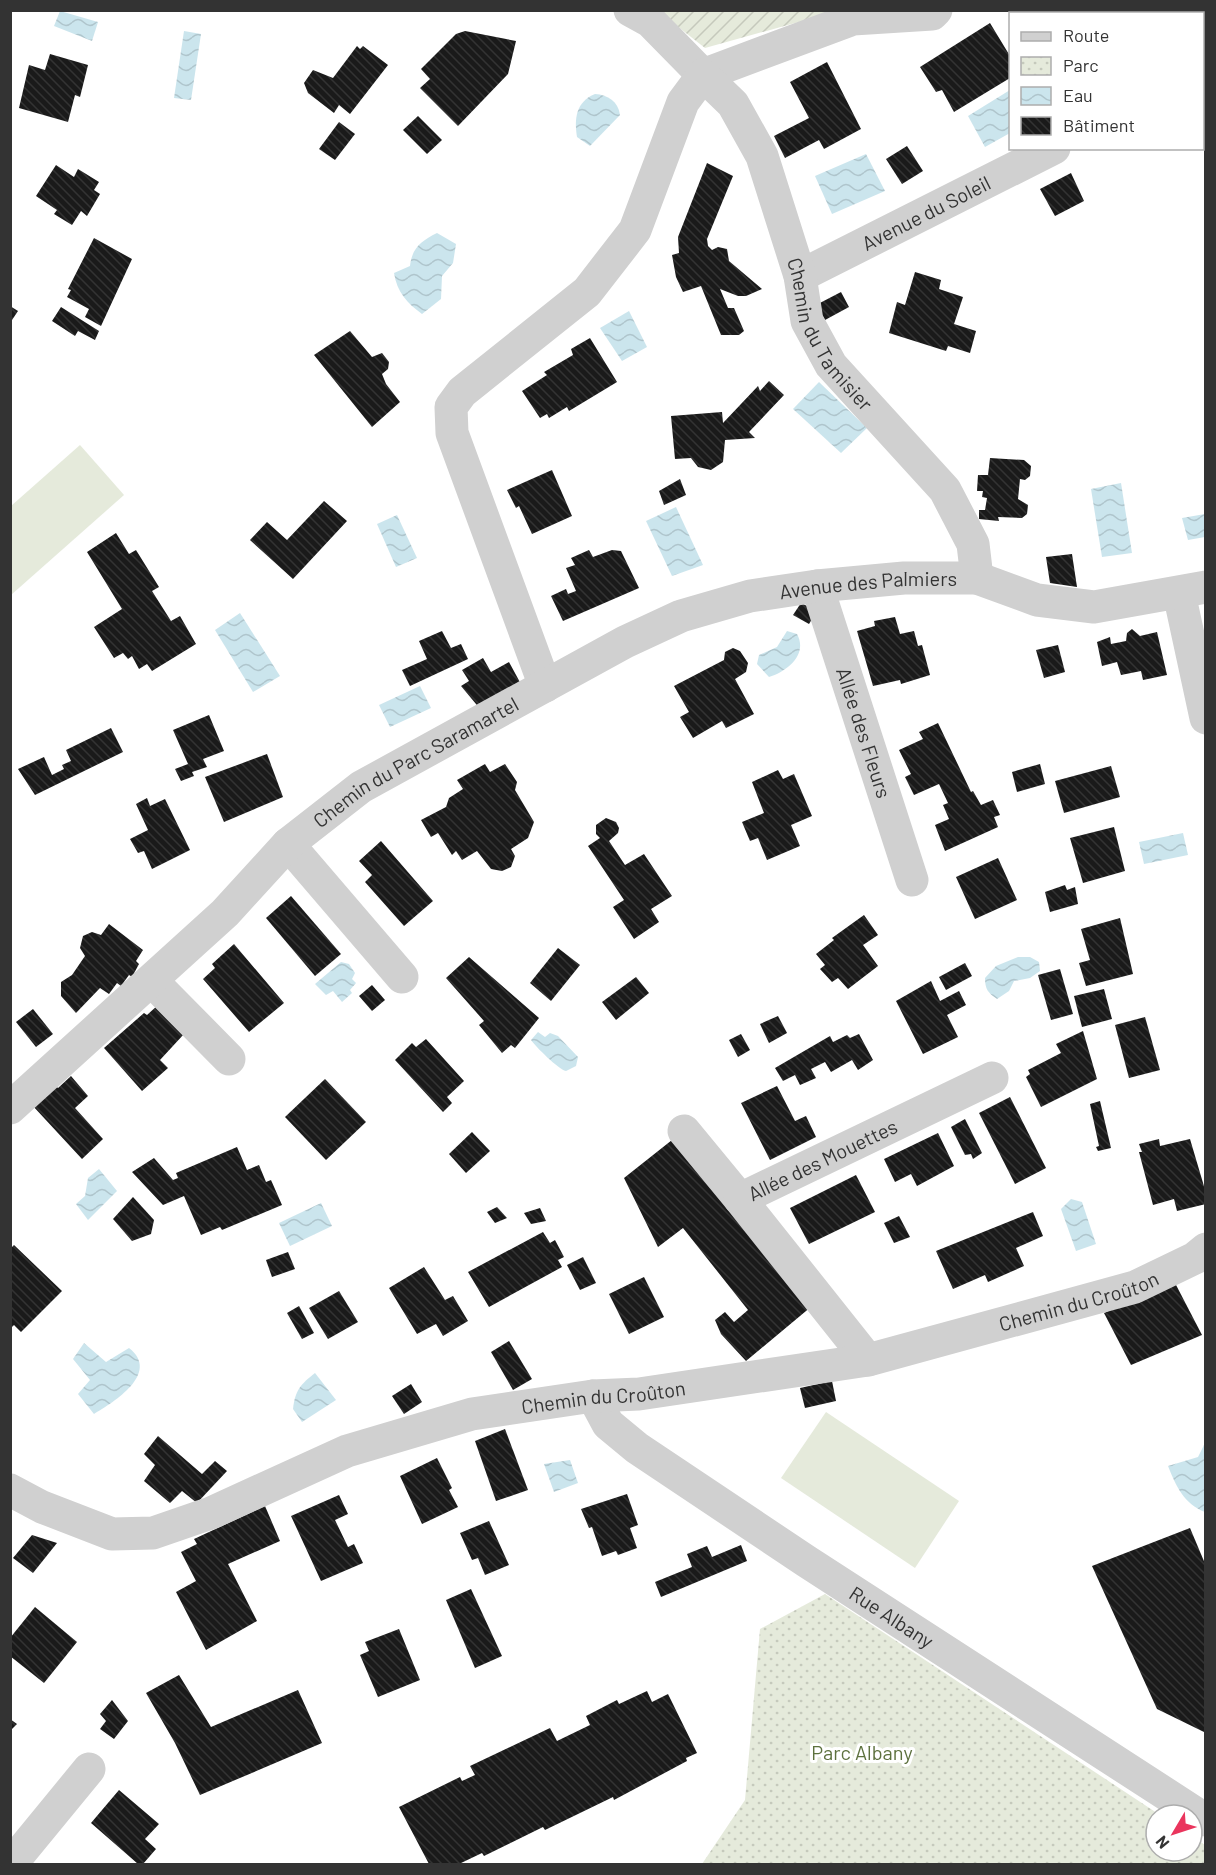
<svg xmlns="http://www.w3.org/2000/svg" width="1216" height="1875" viewBox="0 0 1216 1875" font-family="Barlow,sans-serif">
<defs>
<pattern id="park-dots" width="8" height="8" patternUnits="userSpaceOnUse" patternTransform="scale(1.5)"><rect width="8" height="8" fill="#e5eadb"/><path d="M2 2h.1M6 6h.1" fill="none" stroke="#c5c9bc" stroke-width="1.8" stroke-linecap="round"/></pattern>
<pattern id="garden-furrows" width="10" height="10" patternUnits="userSpaceOnUse" patternTransform="scale(1.5)"><rect width="10" height="10" fill="#e5eadb"/><path d="M-1 1l2-2M0 10L10 0M9 11l2-2" fill="none" stroke="#c5c9bc"/></pattern>
<pattern id="water-waves" width="16" height="10" patternUnits="userSpaceOnUse" patternTransform="scale(1.5)"><rect width="16" height="10" fill="#cbe5ed"/><path d="M0 5q4-4 8 0t8 0" fill="none" stroke="#afc5cc"/></pattern>
<pattern id="building-back-hatch" width="6" height="6" patternUnits="userSpaceOnUse" patternTransform="scale(1.5)"><rect width="6" height="6" fill="#1a1a1a"/><path d="M-1 5l2 2M0 0l6 6M5-1l2 2" fill="none" stroke="#333"/></pattern>
</defs>
<rect width="100%" height="100%" fill="#fff"/>
<g fill="#e5eadb">
<polygon points="80,445 124,495 11,595 11,506"/>
<polygon points="826,1412 959,1501 915,1568 781,1478"/>
</g>
<polygon fill="url(#park-dots)" points="825,1594 1160,1815 1156,1815 1156,1851 1192,1851 1192,1836 1205,1845 1205,1864 702,1864 745,1800 760,1629"/>
<polygon fill="url(#garden-furrows)" points="658,11 838,11 705,48"/>
<g fill="url(#water-waves)">
<polygon points="60,11 98,22 92,41 54,26"/>
<polygon points="184,31 201,34 191,100 174,98"/>
<polygon points="1010,90 1010,133 985,147 968,116"/>
<path d="M 595,94 C 608,95 618,101 620,115 L 590,146 L 577,137 C 574,118 576,102 595,94 Z"/>
<polygon points="866,154 885,191 832,214 815,176"/>
<path d="M 437,233 L 456,244 L 453,263 L 442,276 L 441,299 L 422,314 C 407,303 397,292 394,273 L 410,266 C 412,248 421,241 437,233 Z"/>
<polygon points="629,311 647,347 622,361 600,328"/>
<polygon points="819,382 867,428 841,453 793,409"/>
<polygon points="1121,483 1132,553 1102,557 1091,489"/>
<polygon points="676,507 703,565 672,576 646,521"/>
<polygon points="1205,514 1205,537 1188,540 1182,518"/>
<polygon points="397,515 417,558 396,567 377,524"/>
<polygon points="240,613 280,676 253,692 215,630"/>
<path d="M 787,631 L 797,634 C 808,654 788,671 769,677 L 757,664 L 759,655 L 777,647 Z"/>
<polygon points="420,686 431,708 390,727 379,705"/>
<polygon points="1183,833 1188,855 1144,864 1139,842"/>
<path d="M 1018,957 L 1030,957 L 1039,962 L 1040,971 L 1030,978 L 1014,981 L 1009,991 L 997,999 C 988,993 985,989 985,978 L 996,966 Z"/>
<polygon points="341,962 349,964 355,973 352,979 356,983 350,990 352,993 342,1002 333,991 326,995 315,984"/>
<path d="M 538,1032 L 545,1037 L 550,1033 L 558,1036 L 578,1057 L 576,1066 L 566,1071 C 558,1069 536,1047 531,1040 Z"/>
<polygon points="99,1169 117,1191 88,1220 76,1204 85,1196 88,1178"/>
<polygon points="1071,1199 1082,1202 1096,1244 1076,1251 1061,1209"/>
<polygon points="321,1203 332,1226 290,1246 279,1223"/>
<path d="M 84,1343 L 106,1362 L 129,1348 C 161,1373 114,1402 94,1414 L 78,1394 L 90,1380 L 73,1359 Z"/>
<path d="M 315,1373 L 336,1400 L 302,1422 L 293,1409 C 295,1390 301,1384 315,1373 Z"/>
<path d="M 1205,1443 L 1205,1512 C 1184,1504 1176,1486 1168,1466 L 1198,1457 Z"/>
<polygon points="570,1460 578,1483 554,1492 544,1464"/>
</g>
<g fill="url(#building-back-hatch)">
<polygon points="1154,10 1171,10 1167,14 1157,14"/>
<polygon points="990,23 1010,56 1010,78 954,112 942,90 936,92 920,67"/>
<polygon points="465,31 516,41 508,74 458,126 420,88 430,79 421,69 456,34"/>
<polygon points="357,46 360,49 363,46 388,65 350,114 339,105 334,113 308,93 304,83 313,70 333,78"/>
<polygon points="50,54 88,65 80,97 75,95 68,122 19,108 29,65 45,70"/>
<polygon points="827,62 861,129 824,149 819,140 785,158 774,136 809,118 790,82"/>
<polygon points="418,116 442,140 427,154 403,130"/>
<polygon points="339,122 355,134 335,160 319,149"/>
<polygon points="907,146 923,171 902,184 886,159"/>
<polygon points="707,163 733,176 707,239 708,246 712,250 718,247 727,249 729,261 762,289 746,296 738,296 720,289 728,308 734,308 744,331 739,335 721,335 701,286 683,292 676,277 672,255 679,253 678,237"/>
<polygon points="56,165 74,177 78,169 99,182 94,190 100,194 87,216 81,211 72,225 54,214 57,210 36,196"/>
<polygon points="1071,173 1084,201 1055,216 1040,189"/>
<polygon points="94,238 132,259 101,326 85,317 89,309 67,297 71,290 68,289"/>
<polygon points="915,272 941,280 939,289 963,297 954,324 976,331 970,353 948,346 946,351 889,333 897,302 905,305"/>
<polygon points="841,292 849,307 825,320 816,305"/>
<polygon points="10,306 18,311 10,323"/>
<polygon points="61,307 99,331 95,340 78,331 75,336 52,321"/>
<polygon points="350,331 372,357 382,353 389,362 388,369 382,374 386,384 400,402 372,427 314,355"/>
<polygon points="590,338 617,382 569,411 567,407 549,418 547,414 540,418 522,391 547,375 544,372 573,355 571,349"/>
<polygon points="769,381 784,395 749,432 755,438 725,440 723,462 711,470 698,467 691,458 675,459 671,416 722,412 723,423 758,386 760,391"/>
<polygon points="990,458 1024,460 1031,466 1030,476 1025,480 1020,479 1018,499 1028,505 1027,514 1022,518 998,517 999,521 979,519 979,510 985,510 987,498 982,497 983,491 977,491 978,475 988,475"/>
<polygon points="552,470 572,516 532,534 519,506 516,508 507,490"/>
<polygon points="680,479 686,495 664,505 659,491"/>
<polygon points="324,501 347,521 293,579 250,540 267,522 287,540"/>
<polygon points="116,533 129,554 136,550 159,587 152,591 171,621 180,616 196,644 152,671 147,664 139,669 132,656 128,659 123,653 114,658 94,627 122,609 87,552"/>
<polygon points="589,550 593,557 612,550 621,551 639,588 563,621 551,596 566,589 568,594 576,591 566,568 575,565 571,558"/>
<polygon points="1072,554 1077,587 1050,583 1046,557"/>
<polygon points="801,603 817,611 809,624 793,615"/>
<polygon points="895,617 900,634 914,631 918,646 922,645 930,675 901,684 900,680 873,686 857,631 875,626 874,621"/>
<polygon points="1132,629 1140,636 1157,632 1167,675 1143,680 1141,671 1121,675 1117,662 1102,666 1097,642 1110,637 1111,644 1126,641 1127,633"/>
<polygon points="442,631 451,648 461,644 468,659 410,686 402,670 427,659 419,641"/>
<polygon points="1058,645 1065,672 1044,678 1036,650"/>
<polygon points="733,648 740,651 748,663 746,672 735,679 754,714 726,728 722,721 693,738 680,717 689,712 674,686 724,660 725,652"/>
<polygon points="483,658 491,672 509,662 522,686 481,710 461,686 469,681 462,670"/>
<polygon points="209,715 224,751 203,759 207,767 192,772 194,776 181,781 175,769 188,764 173,730"/>
<polygon points="938,723 971,792 973,791 981,805 993,800 1000,815 994,817 998,827 945,851 935,825 949,819 943,805 948,803 939,784 914,795 905,777 911,774 899,750 923,739 919,732"/>
<polygon points="111,728 123,752 35,795 18,769 44,757 52,775 64,769 62,765 71,761 66,750"/>
<polygon points="267,754 283,797 224,822 205,777"/>
<polygon points="485,764 490,772 505,764 517,782 515,790 534,822 528,838 511,849 515,856 511,867 502,871 491,869 477,851 462,860 456,851 452,855 438,833 431,837 421,820 446,807 449,798 463,789 457,780"/>
<polygon points="1040,764 1045,784 1017,792 1012,772"/>
<polygon points="1111,766 1120,797 1064,813 1055,781"/>
<polygon points="778,770 783,779 794,774 812,816 791,825 800,846 767,860 758,838 750,841 742,822 764,813 752,782"/>
<polygon points="147,798 150,806 165,799 190,850 152,869 144,851 138,853 130,839 148,830 136,804"/>
<polygon points="606,818 616,822 619,828 618,833 609,841 625,865 644,854 672,896 651,909 659,922 634,939 613,907 624,900 588,846 600,838 596,834 596,825"/>
<polygon points="1114,827 1125,871 1083,883 1070,838"/>
<polygon points="381,841 433,901 404,926 365,882 372,875 359,861"/>
<polygon points="998,858 1017,900 975,919 956,877"/>
<polygon points="1065,885 1067,890 1075,887 1078,904 1050,912 1045,892"/>
<polygon points="291,896 341,954 315,976 266,918"/>
<polygon points="864,915 878,935 863,945 878,966 848,989 838,978 832,982 820,969 825,965 816,954 834,940 832,938"/>
<polygon points="1120,918 1133,974 1086,986 1079,963 1090,960 1081,929"/>
<polygon points="109,924 143,950 136,961 139,964 132,977 129,975 121,986 117,983 109,994 100,988 76,1013 61,996 61,982 72,975 85,956 80,948 83,936 92,932 101,935"/>
<polygon points="234,944 284,1003 249,1032 203,979 215,968 212,964"/>
<polygon points="558,948 580,965 551,1001 530,983"/>
<polygon points="469,957 539,1018 515,1048 511,1045 502,1053 479,1025 484,1021 446,978"/>
<polygon points="965,963 972,976 946,990 939,977"/>
<polygon points="1060,969 1073,1014 1051,1020 1038,975"/>
<polygon points="636,977 649,993 616,1020 602,1002"/>
<polygon points="931,981 940,1001 959,991 966,1005 947,1015 958,1037 923,1054 896,1001"/>
<polygon points="372,985 385,1000 372,1011 359,996"/>
<polygon points="1104,989 1112,1019 1082,1027 1074,996"/>
<polygon points="158,1005 184,1034 160,1060 168,1068 142,1091 104,1048 144,1013 147,1015"/>
<polygon points="33,1009 53,1034 36,1047 16,1022"/>
<polygon points="778,1016 787,1033 769,1043 760,1024"/>
<polygon points="1145,1017 1160,1070 1129,1078 1115,1025"/>
<polygon points="1083,1031 1097,1079 1041,1107 1026,1077 1030,1074 1028,1070 1061,1053 1056,1044"/>
<polygon points="741,1034 750,1050 738,1057 729,1040"/>
<polygon points="859,1034 873,1060 858,1070 852,1060 831,1072 825,1062 811,1069 816,1078 800,1085 795,1075 783,1081 775,1068 830,1036 833,1042 847,1035 850,1038"/>
<polygon points="426,1039 464,1081 447,1097 452,1103 443,1112 395,1060 412,1043 416,1047"/>
<polygon points="71,1076 88,1096 75,1108 103,1139 82,1159 32,1105 53,1083 58,1088"/>
<polygon points="325,1079 366,1122 326,1160 285,1117"/>
<polygon points="777,1086 795,1121 806,1116 816,1137 770,1160 741,1103"/>
<polygon points="1010,1097 1046,1168 1015,1184 979,1113"/>
<polygon points="1100,1101 1111,1148 1098,1151 1096,1147 1099,1146 1090,1104"/>
<polygon points="965,1119 982,1153 973,1159 971,1154 965,1155 951,1127"/>
<polygon points="472,1132 490,1151 466,1173 449,1154"/>
<polygon points="938,1133 954,1166 917,1186 911,1174 895,1182 884,1159"/>
<polygon points="1159,1139 1160,1146 1190,1139 1206,1193 1206,1204 1177,1211 1174,1199 1153,1205 1139,1152 1142,1152 1139,1144"/>
<polygon points="672,1140 812,1306 746,1361 721,1334 715,1320 725,1312 734,1322 748,1310 683,1228 658,1247 624,1178"/>
<polygon points="237,1147 247,1170 259,1165 266,1182 271,1180 282,1205 222,1230 220,1227 201,1235 184,1196 163,1205 132,1172 154,1158 173,1180 178,1178 176,1173"/>
<polygon points="856,1175 875,1212 809,1244 790,1208"/>
<polygon points="133,1197 154,1220 151,1234 132,1241 113,1219"/>
<polygon points="497,1207 507,1218 495,1223 487,1212"/>
<polygon points="540,1208 546,1221 531,1224 524,1213"/>
<polygon points="1033,1212 1043,1236 1016,1248 1024,1266 988,1282 985,1275 953,1289 936,1251"/>
<polygon points="899,1216 910,1237 894,1243 884,1223"/>
<polygon points="543,1232 550,1243 555,1240 564,1257 558,1260 562,1267 489,1307 468,1272"/>
<polygon points="14,1245 62,1291 21,1332 14,1325 10,1329 10,1249"/>
<polygon points="288,1252 295,1269 272,1277 266,1260"/>
<polygon points="583,1257 596,1283 580,1290 567,1265"/>
<polygon points="424,1267 445,1300 453,1296 468,1321 443,1336 436,1324 417,1334 389,1288"/>
<polygon points="644,1277 664,1317 629,1334 609,1294"/>
<polygon points="1175,1283 1202,1335 1131,1365 1104,1313"/>
<polygon points="339,1291 358,1322 328,1339 309,1308"/>
<polygon points="299,1306 314,1333 302,1339 287,1313"/>
<polygon points="509,1341 532,1379 513,1390 491,1352"/>
<polygon points="832,1381 836,1401 805,1408 800,1388"/>
<polygon points="411,1384 422,1402 404,1414 392,1396"/>
<polygon points="505,1429 528,1490 496,1501 475,1441"/>
<polygon points="158,1436 202,1474 215,1461 227,1471 197,1503 182,1491 170,1503 144,1481 155,1465 144,1454"/>
<polygon points="437,1458 452,1488 449,1490 458,1507 422,1524 400,1476"/>
<polygon points="627,1494 638,1525 630,1528 637,1548 618,1555 616,1551 602,1556 592,1527 589,1528 581,1509"/>
<polygon points="339,1495 348,1514 335,1520 348,1547 354,1544 363,1563 321,1581 291,1516"/>
<polygon points="265,1506 280,1541 228,1564 257,1621 206,1650 176,1592 196,1581 181,1552 197,1544 194,1539"/>
<polygon points="489,1521 509,1565 485,1575 478,1558 472,1560 460,1533"/>
<polygon points="1190,1528 1206,1566 1204,1732 1157,1709 1092,1566"/>
<polygon points="32,1535 57,1543 33,1573 13,1558"/>
<polygon points="741,1545 747,1561 661,1597 655,1582 692,1567 687,1554 707,1546 712,1557"/>
<polygon points="471,1589 502,1656 475,1668 446,1600"/>
<polygon points="35,1607 77,1642 44,1683 10,1656 10,1638"/>
<polygon points="399,1629 420,1680 378,1697 360,1655 369,1651 365,1642"/>
<polygon points="179,1675 211,1727 298,1690 322,1743 200,1795 175,1743 146,1693"/>
<polygon points="647,1691 652,1702 668,1694 697,1753 686,1758 687,1761 614,1800 613,1797 545,1830 543,1827 484,1856 482,1853 459,1864 429,1864 399,1807 460,1777 462,1781 475,1775 470,1766 550,1728 557,1741 590,1725 586,1716 617,1700 619,1704"/>
<polygon points="112,1700 128,1721 114,1739 100,1729 106,1721 100,1714"/>
<polygon points="10,1719 17,1724 10,1731"/>
<polygon points="119,1790 159,1824 145,1839 156,1849 143,1864 138,1864 91,1823"/>
</g>
<g fill="none" stroke-linecap="round" stroke-linejoin="round">
<g stroke="#d0d0d0" stroke-width="33">
<polyline points="630,10 650,21 703,75 853,19 932,14 936,10"/>
<polyline points="1202,74 1206,72"/>
<path id="s1" d="M 800,276 L 1054,148"/>
<path id="s2" d="M 817,586 L 912,880"/>
<polyline points="1179,593 1206,718"/>
<path id="s3" d="M 545,686 L 452,433 L 451,407 L 462,392 L 587,292 L 635,230 L 683,102 L 703,75 L 733,104 L 762,156 L 800,276 L 807,321 L 831,365 L 945,490 L 973,544 L 977,578"/>
<polyline points="288,844 402,977"/>
<polyline points="152,981 229,1059"/>
<path id="s4" d="M 10,1108 L 225,913 L 288,844 L 361,787 L 625,642 L 681,616 L 750,596 L 817,586 L 904,578 L 977,578 L 1037,600 L 1094,607 L 1206,587"/>
<polyline points="684,1131 740,1199"/>
<path id="s5" d="M 868,1360 L 740,1199 L 992,1078"/>
<path id="s6" d="M 593,1396 L 608,1424 L 637,1448 L 806,1561 L 1206,1820"/>
<path id="s7" d="M 10,1490 L 42,1507 L 112,1534 L 153,1533 L 211,1513 L 347,1451 L 472,1414 L 593,1396 L 639,1394 L 868,1360 L 1135,1287 L 1195,1258 L 1206,1249"/>
<polyline points="11,1864 89,1769"/>
</g>
</g>
<g text-anchor="middle" dominant-baseline="central" stroke-width="6" stroke-linejoin="round" paint-order="stroke">
<g font-size="20" fill="#333" stroke="#fff">
<text stroke="none"><textPath href="#s1" startOffset="141">Avenue du Soleil</textPath></text>
<text stroke="none"><textPath href="#s3" startOffset="1017">Chemin du Tamisier</textPath></text>
<text stroke="none"><textPath href="#s4" startOffset="1030">Avenue des Palmiers</textPath></text>
<text stroke="none"><textPath href="#s2" startOffset="154">Allée des Fleurs</textPath></text>
<text stroke="none"><textPath href="#s4" startOffset="536">Chemin du Parc Saramartel</textPath></text>
<text stroke="none"><textPath href="#s5" startOffset="297">Allée des Mouettes</textPath></text>
<text stroke="none"><textPath href="#s7" startOffset="1112">Chemin du Croûton</textPath></text>
<text stroke="none"><textPath href="#s7" startOffset="626">Chemin du Croûton</textPath></text>
<text stroke="none"><textPath href="#s6" startOffset="375">Rue Albany</textPath></text>
</g>
<g font-size="20" fill="#5d713e" stroke="#fff">
<text x="862" y="1752">Parc Albany</text>
</g>
</g>
<rect width="1216" height="1875" fill="none" stroke="#333333" stroke-width="24"/>
<rect x="1009" y="12" width="195" height="138" fill="#ffffff" stroke="#adadad" stroke-width="1.5"/>
<rect x="1021" y="32" width="30" height="9" fill="#d0d0d0" stroke="#adadad" stroke-width="1.5"/>
<text x="1063" y="42" font-size="18" fill="#333333">Route</text>
<rect x="1021" y="57" width="30" height="18" fill="url(#park-dots)" stroke="#adadad" stroke-width="1.5"/>
<text x="1063" y="72" font-size="18" fill="#333333">Parc</text>
<rect x="1021" y="87" width="30" height="18" fill="url(#water-waves)" stroke="#adadad" stroke-width="1.5"/>
<text x="1063" y="102" font-size="18" fill="#333333">Eau</text>
<rect x="1021" y="117" width="30" height="18" fill="url(#building-back-hatch)" stroke="#adadad" stroke-width="1.5"/>
<text x="1063" y="132" font-size="18" fill="#333333">Bâtiment</text>
<g transform="translate(1174 1833) rotate(231)"><circle r="28" fill="#ffffff" stroke="#adadad" stroke-width="1.5"/>
<path d="M0-4.5L10 22L0 15L-10 22Z" fill="#ea355d"/>
<text y="-9" font-size="16" font-weight="bold" text-anchor="middle" fill="#333333">N</text>
</g>
</svg>
